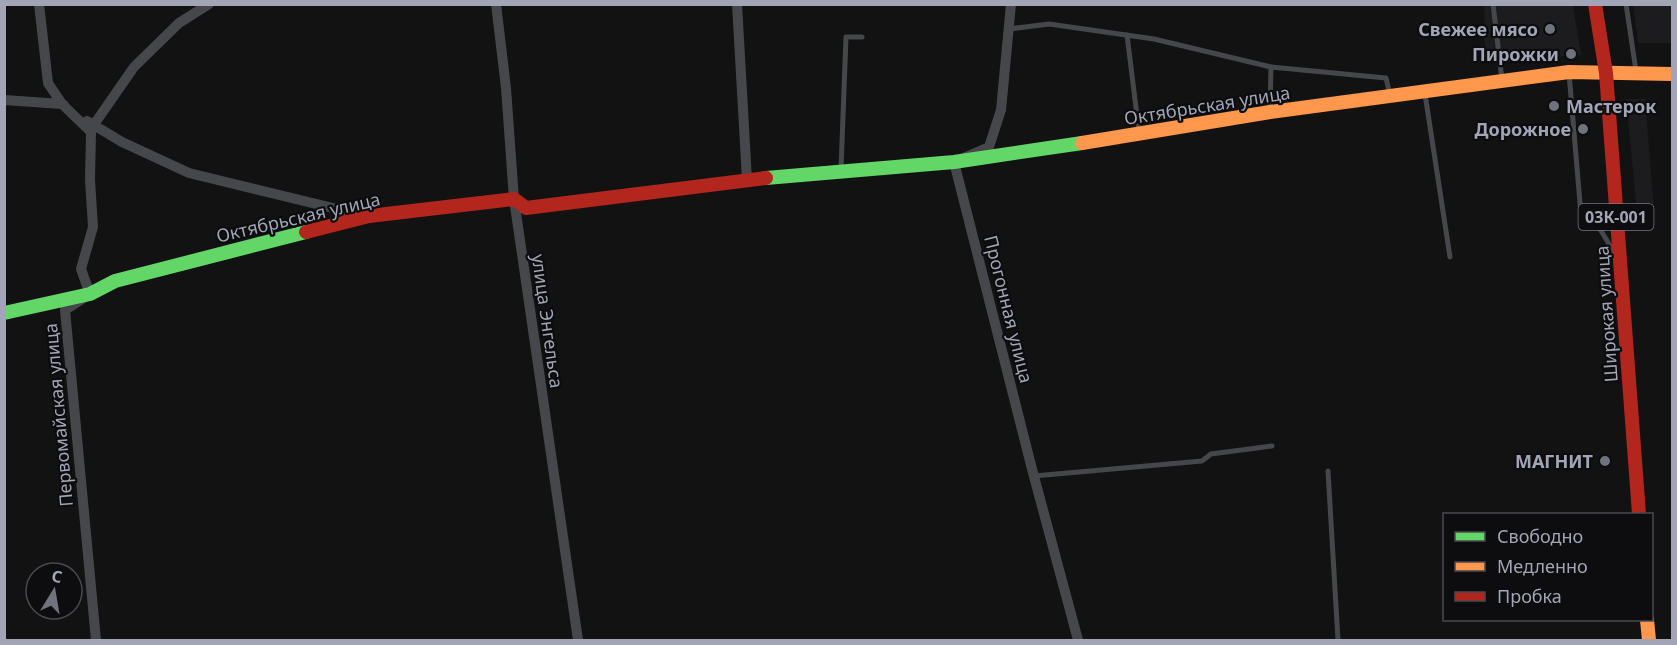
<svg xmlns="http://www.w3.org/2000/svg" width="1677" height="645" viewBox="0 0 1677 645" font-family="'Noto Sans',sans-serif">
<rect width="100%" height="100%" fill="#121212"/>
<g fill="#1c1c1e">
<polygon points="1484,5 1573,5 1581,55 1485,60"/>
<polygon points="1633,5 1672,5 1672,43 1638,43"/>
<polygon points="1626,99 1645,99 1654,210 1637,212"/>
</g>
<g fill="none" stroke-linecap="round" stroke-linejoin="round">
<g stroke="#46474b" stroke-width="5">
<polyline points="1493,4 1502,80"/>
<polyline points="1626,4 1636,71"/>
<polyline points="1009,29 1049,24 1154,39 1271,67 1270,110"/>
<polyline points="1127,35 1139,132"/>
<polyline points="1271,67 1386,78 1390,95"/>
<polyline points="1569,73 1581,215 1597,224 1615,254"/>
<polyline points="1425,94 1450,257"/>
<polyline points="841,169 846,37 862,37"/>
<polyline points="1328,471 1338,640"/>
<polyline points="1034,476 1202,461 1211,454 1272,446"/>
</g>
<g stroke="#46474b" stroke-width="10">
<polyline points="39,4 48,83 62,104 91,132 90,180 93,227 81,269 90,294 65,310 96,640"/>
<polyline points="496,4 506,88 514,199 578,640"/>
<polyline points="737,4 747,180"/>
<polyline points="1011,4 1001,110 989,147 954,162 1032,469 1078,640"/>
<polyline points="4,100 62,104 64,105"/>
<polyline points="87,121 122,142 189,173 366,216"/>
<polyline points="91,131 93,126 134,67 179,23 209,4"/>
</g>
<g stroke="#63d668" stroke-width="14">
<polyline points="766,178 954,162 1082,143"/>
<polyline points="4,313 90,294 115,281 306,232"/>
</g>
<g stroke="#ff974d" stroke-width="14">
<polyline points="1082,143 1270,112 1569,72 1672,74"/>
<polyline points="1647,620 1649,640"/>
</g>
<g stroke="#b3261e" stroke-width="14">
<polyline points="1595,4 1606,73 1639,514"/>
<polyline points="306,232 369,216 514,199 526,208 766,178"/>
</g>
</g>
<g fill="#70727c" stroke="#0d0c0e" stroke-width="2">
<circle cx="1550" cy="29" r="6"/>
<circle cx="1571" cy="54" r="6"/>
<circle cx="1554" cy="106" r="6"/>
<circle cx="1583" cy="129" r="6"/>
<circle cx="1605" cy="461" r="6"/>
</g>
<g text-anchor="middle" dominant-baseline="central" stroke-width="4.5" stroke-linejoin="round" paint-order="stroke">
<rect fill="#0d0c0e" stroke="#757783" stroke-width="1.5" x="1578.5" y="204" width="75" height="26" rx="4.5"/>
<g font-size="16" font-weight="bold" fill="#a2a5b5">
<text x="1616" y="217">03К-001</text>
</g>
<g font-size="18" font-weight="bold" fill="#a2a5b5" stroke="#0d0c0e" text-anchor="end">
<text x="1538" y="29">Свежее мясо</text>
<text x="1559" y="54">Пирожки</text>
<text x="1566" y="106" text-anchor="start">Мастерок</text>
<text x="1571" y="129">Дорожное</text>
<text x="1593" y="461">МАГНИТ</text>
</g>
<g font-size="18" fill="#a2a5b5" stroke="#0d0c0e">
<text transform="translate(1207 105) rotate(-9)">Октябрьская улица</text>
<text transform="translate(298 217) rotate(-13)">Октябрьская улица</text>
<text transform="translate(1009 309) rotate(76)">Прогонная улица</text>
<text transform="translate(1606 314) rotate(-94)">Широкая улица</text>
<text transform="translate(548 321) rotate(82)">улица Энгельса</text>
<text transform="translate(58 415) rotate(-95)">Первомайская улица</text>
</g>
</g>
<rect width="1677" height="645" fill="none" stroke="#a2a5b5" stroke-width="12"/>
<rect x="1443" y="513" width="210" height="108" fill="#0d0c0e" stroke="#494951" stroke-width="1.5"/>
<rect x="1455" y="532" width="30" height="9" fill="#63d668" stroke="#494951" stroke-width="1.5"/>
<text x="1497" y="543" font-size="18" fill="#a2a5b5">Свободно</text>
<rect x="1455" y="562" width="30" height="9" fill="#ff974d" stroke="#494951" stroke-width="1.5"/>
<text x="1497" y="573" font-size="18" fill="#a2a5b5">Медленно</text>
<rect x="1455" y="592" width="30" height="9" fill="#b3261e" stroke="#494951" stroke-width="1.5"/>
<text x="1497" y="603" font-size="18" fill="#a2a5b5">Пробка</text>
<g transform="translate(54 591) rotate(11)"><circle r="28" fill="#0d0c0e" stroke="#494951" stroke-width="1.5"/>
<path d="M0-4.5L10 22L0 15L-10 22Z" fill="#70727c"/>
<text y="-9" font-size="16" font-weight="bold" text-anchor="middle" fill="#a2a5b5">С</text>
</g>
</svg>
